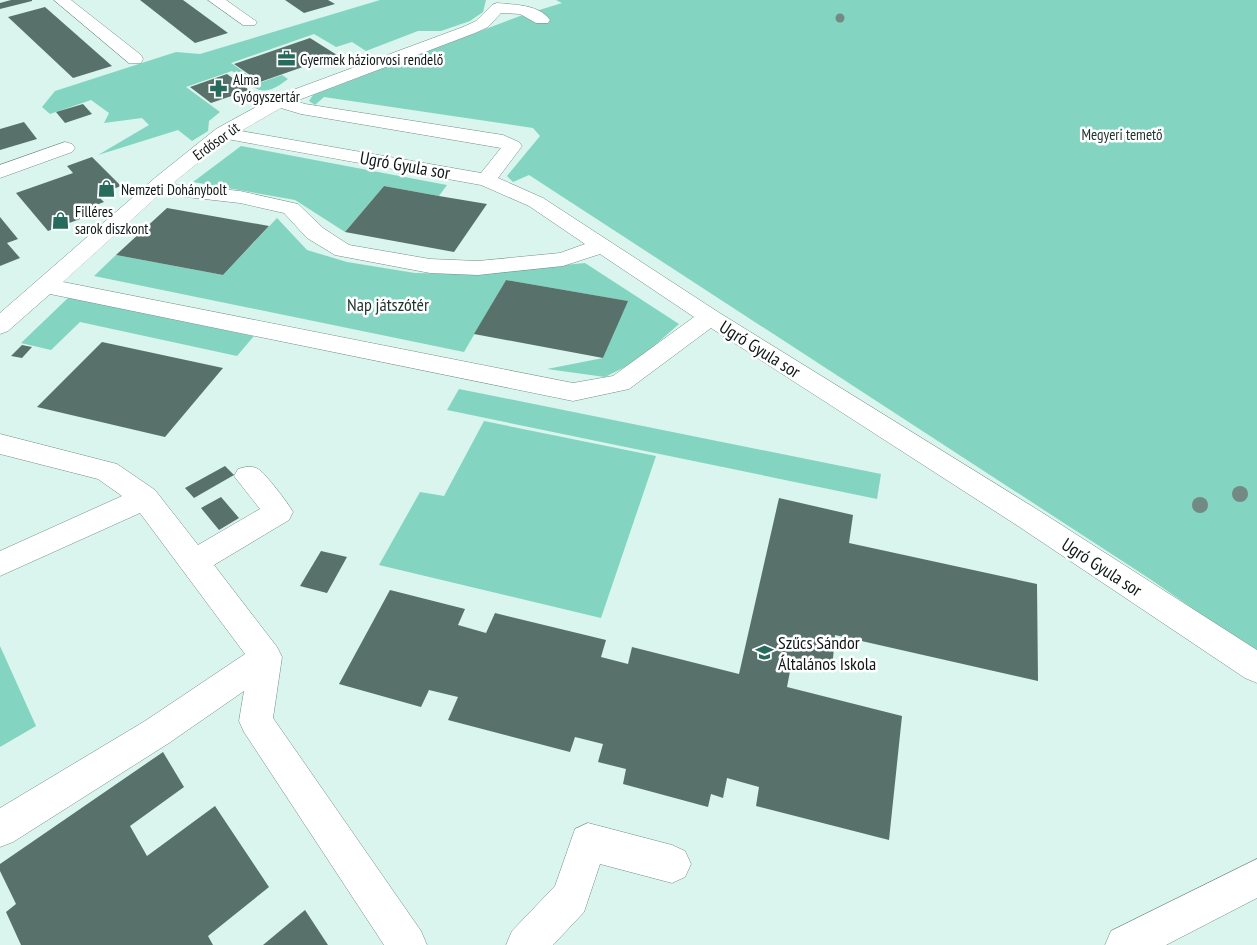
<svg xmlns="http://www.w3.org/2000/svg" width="1257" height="945" viewBox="0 0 1257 945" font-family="'PT Sans Narrow',sans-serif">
<rect width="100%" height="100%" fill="#d9f5ed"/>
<g fill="#83d5c1">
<path d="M 380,0 L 486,0 L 483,12 L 470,21 L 441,31 L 418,31 L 366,51 L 352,42 L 336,47 L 314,34 L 231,63 L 259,83 L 282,75 L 288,79 C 261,100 256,89 232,71 L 186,87 L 220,112 L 209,121 L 208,131 L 192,141 L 178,130 L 98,155 L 149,125 L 142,118 L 104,123 L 109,113 L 91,100 L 50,114 L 42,107 L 55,91 L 176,52 L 200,54 Z"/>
<polygon points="556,0 1257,0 1257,653 1150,579 529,175 513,182 507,176 540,136 533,128 324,97 315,105 309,101 313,95 520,16 562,3"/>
<polygon points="241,146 447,185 439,196 384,186 345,232 295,200 193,182"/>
<polygon points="277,218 307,250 347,262 415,273 470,274 585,263 679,324 637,361 605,377 547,369 603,358 627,301 506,280 464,352 94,276 116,255 223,275"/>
<polygon points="69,297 254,336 237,356 80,322 51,350 21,343"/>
<polygon points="459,389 881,474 877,499 447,410"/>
<polygon points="484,421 656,456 601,618 379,565 420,492 444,496"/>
<polygon points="0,646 36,726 0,747"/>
</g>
<g fill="#59716b">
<polygon points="11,0 32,0 32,1 0,9 0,3"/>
<polygon points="140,0 183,0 228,33 195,43"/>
<polygon points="285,0 328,0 335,4 304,13"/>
<polygon points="45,7 112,66 73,78 8,17"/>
<polygon points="310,38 337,55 260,82 234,64"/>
<polygon points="227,74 249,90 211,103 190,87"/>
<polygon points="83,104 92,114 65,123 56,112"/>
<polygon points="24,122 37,139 0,150 0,129"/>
<polygon points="92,157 121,186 97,195 104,202 75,213 80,219 48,231 16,193 73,173 67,166"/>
<polygon points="384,186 439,196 487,204 454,252 345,232"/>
<polygon points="167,208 269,226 223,275 116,255"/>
<polygon points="0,217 18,239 7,243 20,258 0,266"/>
<polygon points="506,280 628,301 603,358 474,334"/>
<polygon points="102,342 223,368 165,437 37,407"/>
<polygon points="22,345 32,347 22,358 11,356"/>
<polygon points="225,466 234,475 194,498 185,488"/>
<polygon points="221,497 239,518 219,530 201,508"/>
<polygon points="779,498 853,515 849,543 1037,584 1038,681 835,635 832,670 792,661 787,687 902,716 889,840 756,806 759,787 727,778 723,798 711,794 708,807 623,784 626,769 598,762 603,744 575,737 570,752 448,720 458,697 429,690 421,707 339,684 390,590 465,609 458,625 486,633 495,613 606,640 601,657 628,664 632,647 739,674"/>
<polygon points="321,551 347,557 327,593 300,586"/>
<polygon points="163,752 184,787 130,826 147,856 215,806 269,887 208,936 213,945 21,945 6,912 16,904 0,871 0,864"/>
<polygon points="305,910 328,945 263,945"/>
</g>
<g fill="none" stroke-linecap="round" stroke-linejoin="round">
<defs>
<g id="minor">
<polygon points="54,0 71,0 141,55 143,59 141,63 129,63"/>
<polygon points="208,0 226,0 257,22 255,25 243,25"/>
<path d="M 497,3 C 514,5 539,4 550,20 L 548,23 L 536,23 L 520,14 L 501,13 L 488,27 L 475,33 L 296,101 L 305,104 L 503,135 L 519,142 L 522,146 L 498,178 L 543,198 L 718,312 L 1038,510 L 1257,650 L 1257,683 L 1245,678 L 1018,526 L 711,328 L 629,389 L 573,401 L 50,294 L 8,331 L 0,334 L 0,313 L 156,177 L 216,129 L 274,97 L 463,27 L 476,21 L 492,5 ZM 281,108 L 301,114 L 501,148 L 481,173 L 241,131 ZM 227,139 L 481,185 L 529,206 L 585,244 L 560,253 L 478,261 L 430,259 L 349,245 L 323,228 L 298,204 L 240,191 L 172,184 ZM 160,194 L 240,203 L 284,213 L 307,238 L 335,255 L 430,273 L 478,275 L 563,266 L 600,254 L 694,317 L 613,376 L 573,383 L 63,282 Z"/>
<polygon points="65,142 72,144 75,148 72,152 0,178 0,165"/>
<path d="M 0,434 L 117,464 L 155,490 L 198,545 L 260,509 L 234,476 L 238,469 C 245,467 251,465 258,469 C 266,474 288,503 293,512 L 289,520 L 214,565 L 277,647 L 282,657 L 273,718 L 421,931 L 427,945 L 384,945 L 244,732 L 239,721 L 244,691 L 169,743 L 13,842 L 0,847 L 0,808 L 145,721 L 245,654 L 140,513 L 0,576 L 0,551 L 122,496 L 98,479 L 0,454 Z"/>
<polygon points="588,823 672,845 685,851 691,864 685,877 672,883 600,864 584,912 553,945 506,945 512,931 555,886 575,829"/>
<polygon points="1257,859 1257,898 1166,945 1105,945 1111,931"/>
</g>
</defs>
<use href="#minor" stroke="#748e87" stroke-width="1"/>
<use href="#minor" fill="#fff" fill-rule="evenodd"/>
</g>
<g fill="#728a83">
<circle cx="840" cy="18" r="4.5"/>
<circle cx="1240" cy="494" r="8"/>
<circle cx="1200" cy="505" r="8"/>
</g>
<defs>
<symbol id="office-bare" viewBox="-9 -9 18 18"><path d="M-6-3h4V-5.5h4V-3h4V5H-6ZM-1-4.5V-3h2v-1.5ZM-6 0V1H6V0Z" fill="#276b5d" stroke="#fff" stroke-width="2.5" paint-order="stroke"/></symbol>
<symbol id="pharmacy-bare" viewBox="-9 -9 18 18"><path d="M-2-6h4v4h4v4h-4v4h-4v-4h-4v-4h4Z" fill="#276b5d" stroke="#fff" stroke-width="2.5" paint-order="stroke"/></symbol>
<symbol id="shop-bare" viewBox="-9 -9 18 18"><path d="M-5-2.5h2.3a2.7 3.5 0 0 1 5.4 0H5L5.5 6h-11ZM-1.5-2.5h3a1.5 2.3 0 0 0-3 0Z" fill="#276b5d" stroke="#fff" stroke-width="2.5" paint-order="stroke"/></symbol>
<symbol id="school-bare" viewBox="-9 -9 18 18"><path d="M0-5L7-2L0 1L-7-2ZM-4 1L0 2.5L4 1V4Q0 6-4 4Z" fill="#276b5d" stroke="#fff" stroke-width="2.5" paint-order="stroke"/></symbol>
</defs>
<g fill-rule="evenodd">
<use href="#office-bare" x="274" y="46" width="25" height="25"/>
<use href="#pharmacy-bare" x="206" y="76" width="25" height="25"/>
<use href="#shop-bare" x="94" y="176" width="25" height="25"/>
<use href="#shop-bare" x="48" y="208" width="25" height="25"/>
<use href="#school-bare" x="752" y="640" width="25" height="25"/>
</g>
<g text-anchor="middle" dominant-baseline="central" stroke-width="5" stroke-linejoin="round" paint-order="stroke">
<g font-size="15" fill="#0e1816" stroke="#fff" text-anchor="start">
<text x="300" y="59">Gyermek háziorvosi rendelő</text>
<text x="233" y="79">Alma<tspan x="233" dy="17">Gyógyszertár</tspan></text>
<text x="121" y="189">Nemzeti Dohánybolt</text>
<text x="75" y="211">Filléres<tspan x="75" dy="17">sarok diszkont</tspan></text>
</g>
<g font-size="15" fill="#1d322d" stroke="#fff">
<text x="1122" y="134">Megyeri temető</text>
</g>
<g font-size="15" fill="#0e1816" stroke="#fff">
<text transform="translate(216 141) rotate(-36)">Erdősor út</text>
</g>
<g font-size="18" fill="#0e1816" stroke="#fff">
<text transform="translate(405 165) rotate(10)">Ugró Gyula sor</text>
<text transform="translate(760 349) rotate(32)">Ugró Gyula sor</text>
<text transform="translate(1102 567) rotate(33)">Ugró Gyula sor</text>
</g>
<g font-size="18" fill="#1d322d" stroke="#fff">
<text x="388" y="304">Nap játszótér</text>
</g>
<g font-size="18" fill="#0e1816" stroke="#fff" text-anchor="start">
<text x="778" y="642">Szűcs Sándor<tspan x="778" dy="21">Általános Iskola</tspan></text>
</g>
</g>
</svg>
